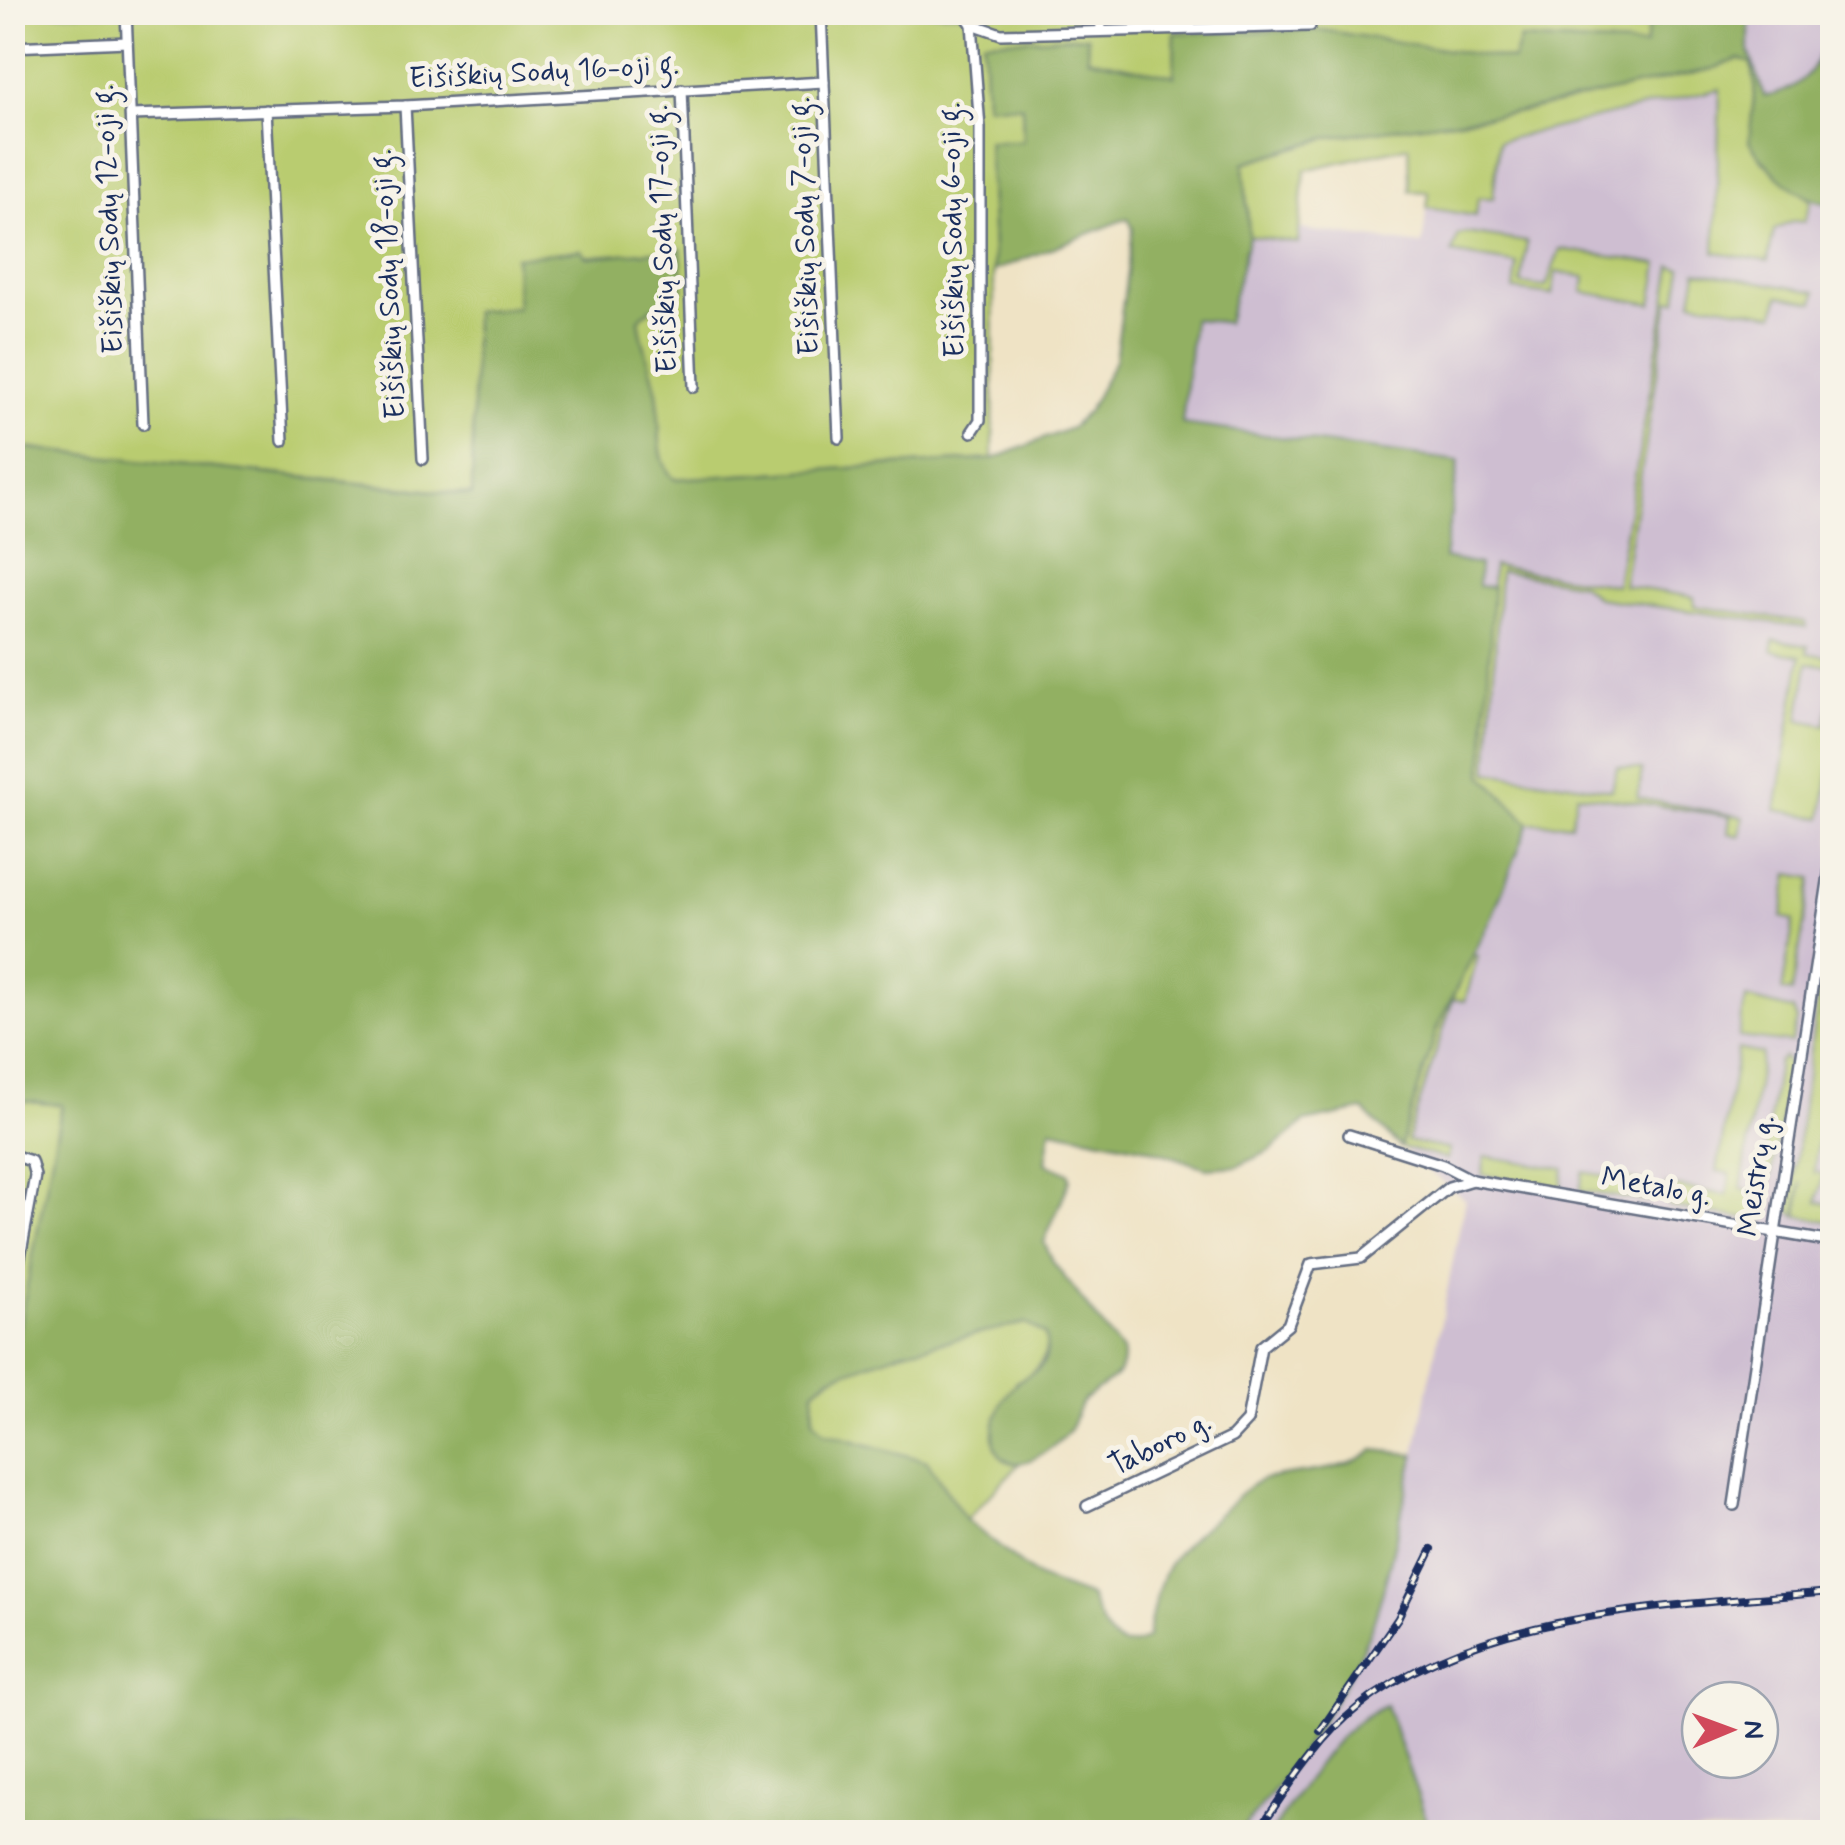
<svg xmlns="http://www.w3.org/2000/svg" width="1845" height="1845" viewBox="0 0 1845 1845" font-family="Mynerve,sans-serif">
<rect width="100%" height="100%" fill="#f7f3e8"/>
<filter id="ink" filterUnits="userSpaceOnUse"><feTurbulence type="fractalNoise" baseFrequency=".01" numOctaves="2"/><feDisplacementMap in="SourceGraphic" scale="20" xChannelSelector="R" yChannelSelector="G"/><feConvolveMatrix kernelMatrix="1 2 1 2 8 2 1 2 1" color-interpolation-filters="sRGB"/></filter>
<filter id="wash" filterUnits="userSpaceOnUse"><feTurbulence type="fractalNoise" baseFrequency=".0048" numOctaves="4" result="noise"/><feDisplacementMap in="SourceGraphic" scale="40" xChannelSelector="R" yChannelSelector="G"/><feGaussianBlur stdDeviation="2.25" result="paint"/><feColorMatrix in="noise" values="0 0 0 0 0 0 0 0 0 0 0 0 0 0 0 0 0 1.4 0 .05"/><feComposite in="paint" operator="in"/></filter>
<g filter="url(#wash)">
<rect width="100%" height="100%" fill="#efe3c5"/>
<g fill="#cebed1" fill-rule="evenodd">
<polygon points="1749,13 1832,13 1832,55 1819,55 1812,74 1786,92 1763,96 1749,51"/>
<path d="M 1721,88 L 1774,230 L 1794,221 L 1804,222 L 1811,201 L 1832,205 L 1832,1832 L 1431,1832 L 1387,1705 L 1356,1721 L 1340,1737 L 1311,1771 L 1272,1832 L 1240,1832 L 1263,1806 L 1358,1659 L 1377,1613 L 1415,1454 L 1465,1200 L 1400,1147 L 1438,1026 L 1492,917 L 1483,775 L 1493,588 L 1478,586 L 1444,558 L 1182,424 L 1193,318 L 1227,322 L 1249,236 L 1298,243 L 1300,229 L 1422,245 L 1427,208 L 1476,215 L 1499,141 ZM 1700,1700 L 1760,1700 L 1760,1760 L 1700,1760 Z"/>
</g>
<g fill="#b9cc70" stroke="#6a7e67" stroke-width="2.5">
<path d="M 13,13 L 1650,13 L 1646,46 L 1520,39 L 1514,60 L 1175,34 L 1174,76 L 1088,58 L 1087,36 L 1022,105 L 1023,141 L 988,142 L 994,271 L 993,459 L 674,479 C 652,458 663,415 656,388 C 650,365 642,344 639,320 L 647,308 L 676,297 L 681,249 L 586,257 L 517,307 L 474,312 L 473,495 L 13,447 Z"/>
<polygon points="1739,59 1751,63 1755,85 1750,142 1764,163 1811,201 1804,222 1794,221 1774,230 1768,261 1715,253 1720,89 1499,141 1493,198 1478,198 1476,216 1427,208 1429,192 1410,191 1409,146 1305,170 1298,243 1249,236 1244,163 1330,137 1520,112 1712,69"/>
<polygon points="1467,233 1527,242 1521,284 1546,287 1560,249 1659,264 1652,304 1583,292 1585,277 1556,272 1552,295 1514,290 1517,264 1452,253 1458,235"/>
<polygon points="1672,266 1682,268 1677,300 1669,300 1623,586 1694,597 1694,606 1806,622 1806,627 1597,598 1581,584 1500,571 1488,772 1612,790 1617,767 1642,770 1638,798 1743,817 1740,836 1728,833 1730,816 1577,794 1571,824 1529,823 1483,775 1493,566 1616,585"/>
<polygon points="1697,271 1816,292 1814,302 1779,296 1775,314 1692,301"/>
<polygon points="1774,640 1808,646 1807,653 1830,657 1828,666 1808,663 1799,720 1826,725 1832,685 1832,756 1822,818 1776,810 1801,656 1772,651"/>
<polygon points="1789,874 1812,878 1792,992 1782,991 1794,920 1782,917"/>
<polygon points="1823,954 1830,955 1821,1017 1832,1020 1814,1172 1824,1174 1817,1202 1832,1205 1832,1222 1798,1216 1801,1182 1796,1216 1789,1211"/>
<polygon points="1473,955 1478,956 1465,1001 1453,999 1407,1141 1449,1149 1447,1159 1400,1147 1438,1026"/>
<polygon points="1746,998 1793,1010 1797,1020 1791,1043 1738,1037"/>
<polygon points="1738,1049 1762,1054 1741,1189 1771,1196 1767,1218 1762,1221 1669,1207 1662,1193 1666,1185 1727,1195 1730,1174 1717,1171"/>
<polygon points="1784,1057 1791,1068 1770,1181 1761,1180 1778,1062"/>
<polygon points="13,1100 62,1105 13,1362"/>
<polygon points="1485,1156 1564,1169 1561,1188 1482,1175"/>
<polygon points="1583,1172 1652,1183 1649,1202 1580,1191"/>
<path d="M 1025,1323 L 1046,1335 C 1054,1390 969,1380 1006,1461 L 1019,1464 L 966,1520 L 927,1461 L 825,1433 L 813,1420 L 814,1390 C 855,1353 969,1336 1025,1323 Z"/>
</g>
<g fill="#92b062" stroke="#567060" stroke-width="2.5">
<path d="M 1650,13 L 1749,13 L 1749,51 L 1764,96 C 1789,94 1810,78 1819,55 L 1832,55 L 1832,205 C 1798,199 1769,171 1749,142 L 1755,85 L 1751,63 L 1739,59 L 1712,69 L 1520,112 L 1330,137 L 1244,163 L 1249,236 L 1227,323 L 1193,319 L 1182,424 L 1459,461 L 1444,558 L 1479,565 L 1478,586 L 1493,587 L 1483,775 L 1529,823 L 1492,917 L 1438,1026 L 1400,1147 L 1363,1110 L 1305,1122 L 1270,1151 L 1238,1166 L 1207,1168 L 1147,1148 L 1051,1129 L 1046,1163 L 1069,1173 L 1070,1180 L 1044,1242 L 1053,1262 L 1122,1351 C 1129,1379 1098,1384 1083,1401 C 1076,1409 1076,1421 1070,1429 C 1058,1446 1016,1479 999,1454 C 986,1432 1000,1399 1016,1383 C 1023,1376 1036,1373 1042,1365 C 1048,1356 1047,1345 1045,1335 L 1025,1323 L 901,1352 L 828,1378 L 814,1390 L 813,1420 L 825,1433 L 927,1461 L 966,1520 L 1038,1578 L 1090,1597 C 1101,1623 1113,1661 1147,1638 C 1163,1558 1167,1559 1228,1506 C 1238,1497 1251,1482 1264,1479 C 1303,1470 1341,1474 1374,1450 L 1415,1454 C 1402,1506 1393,1560 1377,1611 C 1357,1678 1286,1779 1240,1832 L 13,1832 L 12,1362 L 62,1105 L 13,1100 L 13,447 L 472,495 L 474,311 L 517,307 L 515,257 L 581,250 L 587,257 L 681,249 L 683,289 C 671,304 651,303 639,320 C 642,344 651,365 656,388 C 663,415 652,457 674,479 L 993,459 L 1071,428 L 1088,411 L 1115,360 L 1133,229 L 1128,218 L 994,271 L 988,141 L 1023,141 L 1022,106 L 986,105 L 983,41 L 1087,36 L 1088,58 L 1174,76 L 1175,33 L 1322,30 L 1513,60 L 1520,39 L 1645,46 Z"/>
<path d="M 1386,1705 L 1431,1832 L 1272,1832 C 1305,1785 1331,1729 1386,1705 Z"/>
</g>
</g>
<g filter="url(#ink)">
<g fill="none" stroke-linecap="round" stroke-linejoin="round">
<defs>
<g id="minor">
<polyline points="126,12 143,424"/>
<polyline points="821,12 839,438"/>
<polyline points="963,12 972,24 1001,34 1310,26 1312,12"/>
<polyline points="1100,12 1101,29"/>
<polyline points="1595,12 1639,18"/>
<polyline points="972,24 980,128 980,420 972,432"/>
<polyline points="12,47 127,42"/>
<polyline points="682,89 694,387"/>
<polyline points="405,106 423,459"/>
<polyline points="266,110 283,441"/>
<polyline points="131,115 405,106 824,82"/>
<polyline points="1349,1135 1443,1165 1472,1180 1832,1242"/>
<polyline points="12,1155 31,1161 35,1176 19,1263 12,1273"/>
<polyline points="1734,1505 1832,855"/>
<polyline points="1087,1506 1232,1437 1247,1421 1261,1347 1288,1325 1311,1264 1361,1258 1449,1187 1472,1180"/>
</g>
</defs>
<use href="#minor" stroke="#656e82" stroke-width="14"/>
<use href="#minor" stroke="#fff" stroke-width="9"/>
<defs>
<g id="rail">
<polyline points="1320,1731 1398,1618 1432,1549"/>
<path d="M 1257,1832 C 1287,1790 1316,1741 1357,1708 C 1481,1609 1681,1605 1832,1592"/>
</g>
</defs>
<use href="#rail" stroke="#1b2f5e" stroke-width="8"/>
<use href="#rail" stroke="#f7f3e8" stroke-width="4" stroke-dasharray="11" stroke-linecap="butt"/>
</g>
</g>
<g text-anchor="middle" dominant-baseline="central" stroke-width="10" stroke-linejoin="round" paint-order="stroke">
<g font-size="30" fill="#1b2f5e" stroke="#f7f3e8">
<text transform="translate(544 72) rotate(-3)">Eišiškių Sodų 16-oji g.</text>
<text transform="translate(109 219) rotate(-92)">Eišiškių Sodų 12-oji g.</text>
<text transform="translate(805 226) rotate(-92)">Eišiškių Sodų 7-oji g.</text>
<text transform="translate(953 230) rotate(-91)">Eišiškių Sodų 6-oji g.</text>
<text transform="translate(663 239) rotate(-92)">Eišiškių Sodų 17-oji g.</text>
<text transform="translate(389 284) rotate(-93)">Eišiškių Sodų 18-oji g.</text>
<text transform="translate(1757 1176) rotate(-82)">Meistrų g.</text>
<text transform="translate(1656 1187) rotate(10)">Metalo g.</text>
<text transform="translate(1160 1444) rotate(-26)">Taboro g.</text>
</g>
</g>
<rect width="1845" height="1845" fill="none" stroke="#f7f3e8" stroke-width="50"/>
<g transform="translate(1730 1730) rotate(89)"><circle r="48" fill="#f7f3e8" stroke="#9fa5b1" stroke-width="2.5"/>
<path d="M0-8L18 38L0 25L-18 38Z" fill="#d1495b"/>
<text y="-15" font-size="28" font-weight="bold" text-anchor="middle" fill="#1b2f5e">N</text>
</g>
</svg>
